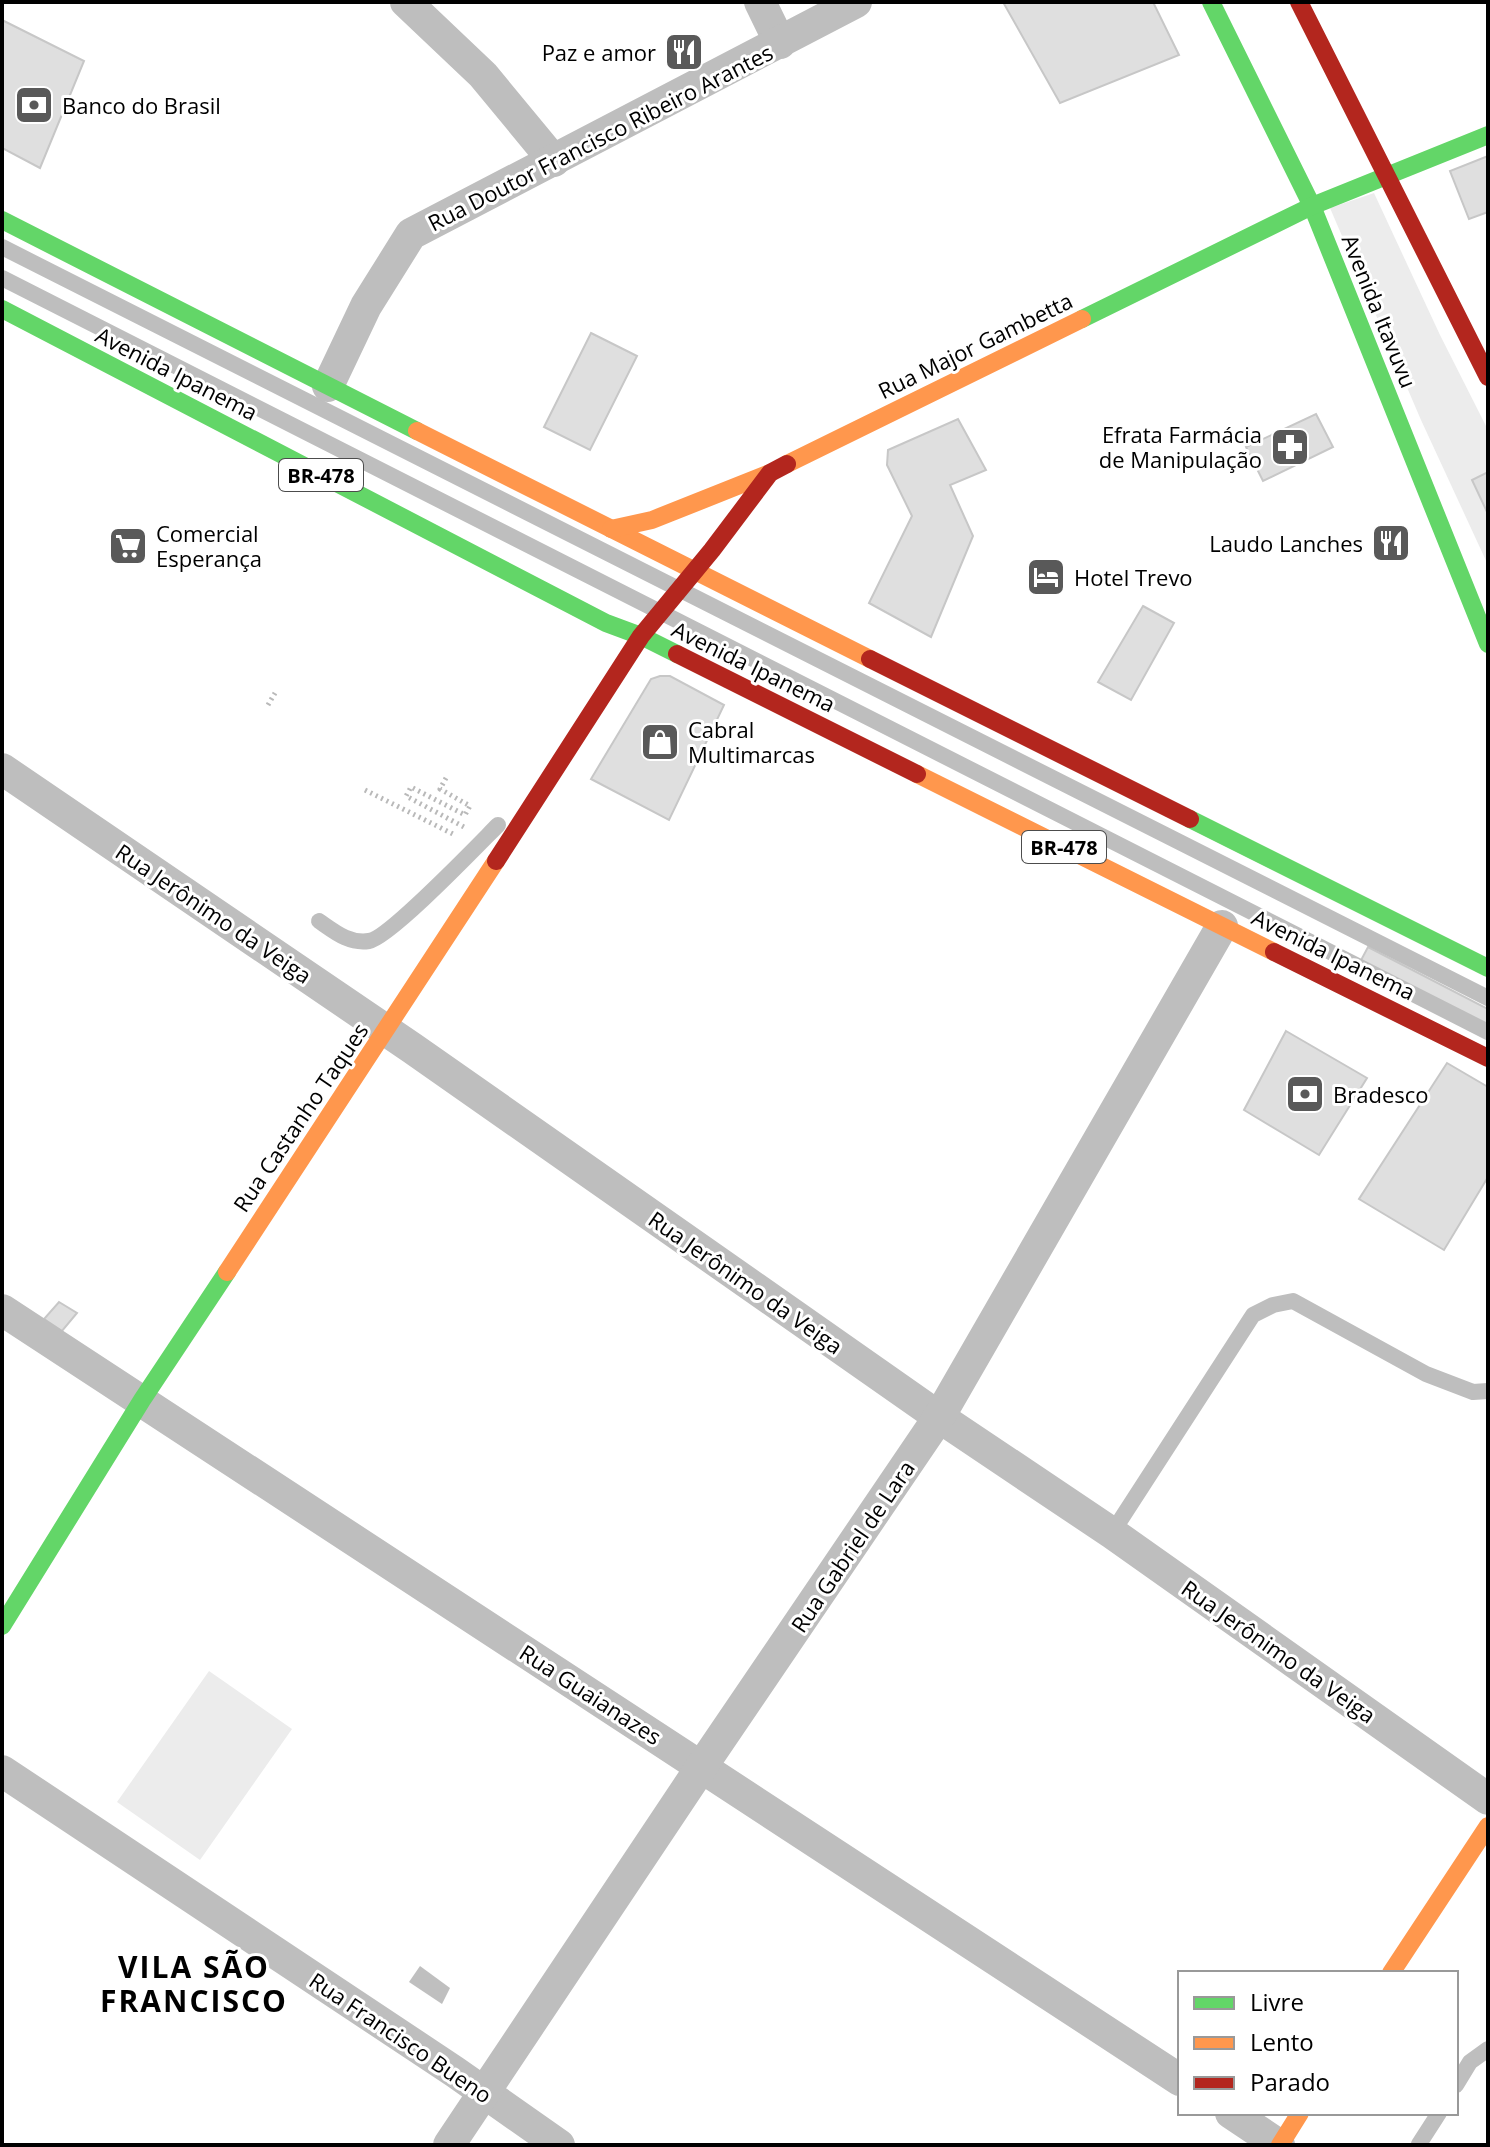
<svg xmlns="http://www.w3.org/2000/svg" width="1490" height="2147" viewBox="0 0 1490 2147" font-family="'Open Sans',sans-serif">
<rect width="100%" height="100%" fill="#fff"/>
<g fill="#ececec">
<polygon points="1374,193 1440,335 1488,430 1488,565 1421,420 1330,208"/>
<polygon points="209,1671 292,1729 200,1860 117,1802"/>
</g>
<polygon fill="#bfbfbf" points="420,1966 450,1988 442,2004 409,1982"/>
<g fill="#dfdfdf" stroke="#c7c7c7" stroke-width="2">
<polygon points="1003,2 1153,2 1179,55 1060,103"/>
<polygon points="2,20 84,61 40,168 2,148"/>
<polygon points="1488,156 1488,212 1469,219 1450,171"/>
<polygon points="591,333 637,356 590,450 544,427"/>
<polygon points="1316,414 1333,447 1263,481 1246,447"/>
<polygon points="958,419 986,470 950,485 973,536 931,637 869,603 912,516 887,465 888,450"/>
<polygon points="1488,472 1488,514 1472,480"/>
<polygon points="1396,527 1405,552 1385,560 1376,534"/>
<polygon points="1143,606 1174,623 1131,700 1098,682"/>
<polygon points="660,676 670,676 724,705 669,820 591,779 651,679"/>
<polygon points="1368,947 1488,1009 1488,1031 1359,964"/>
<polygon points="1286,1031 1367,1078 1319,1155 1244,1110"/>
<polygon points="1447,1063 1488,1087 1488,1177 1444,1250 1359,1199"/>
<polygon points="59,1302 77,1313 62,1331 44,1319"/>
</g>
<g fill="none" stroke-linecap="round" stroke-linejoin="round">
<g stroke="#b9b9b9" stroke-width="5" stroke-dasharray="2 4" stroke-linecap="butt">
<polyline points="268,705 275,693"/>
<polyline points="446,778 440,789 470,806 465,815 411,787 406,796 464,827"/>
<polyline points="365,790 453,834"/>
</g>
<g stroke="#bebebe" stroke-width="16">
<polyline points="2,247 1488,998"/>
<polyline points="2,278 1488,1032"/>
<path d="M 319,921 C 335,932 349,944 369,941 C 389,938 478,845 498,825"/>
<polyline points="1112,1533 1253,1315 1273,1305 1293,1301 1426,1374 1473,1392 1488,1391"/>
<polyline points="1456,2085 1470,2062 1488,2049"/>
<polyline points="1419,2144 1439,2113"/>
</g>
<g stroke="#bebebe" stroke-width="32">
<polyline points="406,2 483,75 554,161"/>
<polyline points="760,2 780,43"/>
<polyline points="328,386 366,306 411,234 856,2"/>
<polyline points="2,769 412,1048 939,1417 1112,1533 1488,1799"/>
<polyline points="2,1310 1180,2080"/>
<polyline points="2,1771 455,2072 559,2145"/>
<polyline points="1231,2113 1279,2145"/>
<polyline points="449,2145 702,1766 939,1417 1222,926"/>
</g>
<g stroke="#63d668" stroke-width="18">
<polyline points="1211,2 1312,206 1488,644"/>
<polyline points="2,220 417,431"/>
<polyline points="2,309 606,623 641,636 677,654"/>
<polyline points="1082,319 1312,206 1488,135"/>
<polyline points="1190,819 1488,968"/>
<polyline points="2,1626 142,1400 227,1272"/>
</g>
<g stroke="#ff974d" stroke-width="18">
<polyline points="417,431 870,659"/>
<polyline points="787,464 1082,319"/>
<polyline points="611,529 652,520 770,473"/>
<polyline points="917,774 1274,952"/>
<polyline points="227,1272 496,861"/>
<polyline points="1391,1973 1488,1826"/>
<polyline points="1280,2145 1300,2113"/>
</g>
<g stroke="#b3261e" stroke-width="18">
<polyline points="1299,2 1488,377"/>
<polyline points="677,654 917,774"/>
<polyline points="870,659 1190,819"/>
<polyline points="496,861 641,636 712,550 770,473 787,464"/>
<polyline points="1274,952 1488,1058"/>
</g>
</g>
<defs>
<symbol id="restaurant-square" viewBox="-11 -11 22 22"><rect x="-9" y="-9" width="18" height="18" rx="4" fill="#595959" stroke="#fff"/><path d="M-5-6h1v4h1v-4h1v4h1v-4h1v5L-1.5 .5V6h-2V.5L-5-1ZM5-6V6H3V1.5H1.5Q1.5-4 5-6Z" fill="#fff"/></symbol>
<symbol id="bank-square" viewBox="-11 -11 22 22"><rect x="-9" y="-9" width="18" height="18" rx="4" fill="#595959" stroke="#fff"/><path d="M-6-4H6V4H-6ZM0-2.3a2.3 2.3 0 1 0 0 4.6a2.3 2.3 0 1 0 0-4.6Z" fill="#fff"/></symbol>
<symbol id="pharmacy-square" viewBox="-11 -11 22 22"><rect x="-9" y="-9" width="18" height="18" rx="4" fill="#595959" stroke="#fff"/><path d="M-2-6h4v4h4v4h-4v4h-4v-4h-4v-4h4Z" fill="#fff"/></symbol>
<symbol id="supermarket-square" viewBox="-11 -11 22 22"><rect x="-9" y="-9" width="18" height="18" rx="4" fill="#595959" stroke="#fff"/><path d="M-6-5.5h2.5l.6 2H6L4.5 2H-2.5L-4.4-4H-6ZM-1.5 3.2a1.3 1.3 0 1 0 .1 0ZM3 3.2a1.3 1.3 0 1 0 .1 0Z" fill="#fff"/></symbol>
<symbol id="hotel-square" viewBox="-11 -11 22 22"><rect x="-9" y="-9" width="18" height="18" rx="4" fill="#595959" stroke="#fff"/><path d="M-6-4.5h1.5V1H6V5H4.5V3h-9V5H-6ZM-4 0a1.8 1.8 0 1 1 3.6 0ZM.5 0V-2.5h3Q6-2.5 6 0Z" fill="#fff"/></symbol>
<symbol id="shop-square" viewBox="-11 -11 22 22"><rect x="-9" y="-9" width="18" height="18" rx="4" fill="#595959" stroke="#fff"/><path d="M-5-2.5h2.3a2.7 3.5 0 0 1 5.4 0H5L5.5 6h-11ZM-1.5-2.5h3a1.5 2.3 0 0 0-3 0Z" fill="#fff"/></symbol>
</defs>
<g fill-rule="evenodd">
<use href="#restaurant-square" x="662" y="30" width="44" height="44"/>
<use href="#bank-square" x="12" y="83" width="44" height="44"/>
<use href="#pharmacy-square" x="1268" y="425" width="44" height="44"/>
<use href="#restaurant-square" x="1369" y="521" width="44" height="44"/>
<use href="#supermarket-square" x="106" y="524" width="44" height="44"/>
<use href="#hotel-square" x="1024" y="555" width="44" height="44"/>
<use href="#shop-square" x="638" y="720" width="44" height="44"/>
<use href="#bank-square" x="1283" y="1072" width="44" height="44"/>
</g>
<g text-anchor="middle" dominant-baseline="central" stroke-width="6" stroke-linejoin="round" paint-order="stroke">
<g fill="#fff" stroke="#4c4c4c" stroke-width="2">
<rect x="279" y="459" width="84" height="32" rx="6"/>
<rect x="1022" y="831" width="84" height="32" rx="6"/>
</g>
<g font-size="20" font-weight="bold" fill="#000">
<text x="321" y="475">BR-478</text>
<text x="1064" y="847">BR-478</text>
</g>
<g font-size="22" fill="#000" stroke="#fff" text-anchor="start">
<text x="656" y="52" text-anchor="end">Paz e amor</text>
<text x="62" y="105">Banco do Brasil</text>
<text x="1262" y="434" text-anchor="end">Efrata Farmácia<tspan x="1262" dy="25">de Manipulação</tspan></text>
<text x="156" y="533">Comercial<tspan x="156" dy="25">Esperança</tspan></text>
<text x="1363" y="543" text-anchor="end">Laudo Lanches</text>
<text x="1074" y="577">Hotel Trevo</text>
<text x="688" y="729">Cabral<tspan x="688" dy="25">Multimarcas</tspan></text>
<text x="1333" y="1094">Bradesco</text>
</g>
<g font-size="22" fill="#000" stroke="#fff">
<text transform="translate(600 137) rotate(-27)">Rua Doutor Francisco Ribeiro Arantes</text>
<text transform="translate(1380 311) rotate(68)">Avenida Itavuvu</text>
<text transform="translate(975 345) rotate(-26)">Rua Major Gambetta</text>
<text transform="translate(177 373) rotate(27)">Avenida Ipanema</text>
<text transform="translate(754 666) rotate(26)">Avenida Ipanema</text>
<text transform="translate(214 913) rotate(34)">Rua Jerônimo da Veiga</text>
<text transform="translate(1334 954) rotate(26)">Avenida Ipanema</text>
<text transform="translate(300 1117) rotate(-56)">Rua Castanho Taques</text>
<text transform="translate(746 1282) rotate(35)">Rua Jerônimo da Veiga</text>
<text transform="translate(852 1546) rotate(-56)">Rua Gabriel de Lara</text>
<text transform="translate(1279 1651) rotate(35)">Rua Jerônimo da Veiga</text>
<text transform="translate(591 1694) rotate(33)">Rua Guaianazes</text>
<text transform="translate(401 2037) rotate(34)">Rua Francisco Bueno</text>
</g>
<g font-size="30" font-weight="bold" letter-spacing="2" fill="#000" stroke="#fff">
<text x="194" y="1966">VILA SÃO<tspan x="194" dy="34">FRANCISCO</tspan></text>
</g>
</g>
<rect width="1490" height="2147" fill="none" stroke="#000000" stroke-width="8"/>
<rect x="1178" y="1971" width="280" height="144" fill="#ffffff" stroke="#999999" stroke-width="2"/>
<rect x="1194" y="1997" width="40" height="12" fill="#63d668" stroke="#999999" stroke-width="2"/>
<text x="1250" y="2011" font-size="24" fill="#000000">Livre</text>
<rect x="1194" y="2037" width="40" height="12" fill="#ff974d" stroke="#999999" stroke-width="2"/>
<text x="1250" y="2051" font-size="24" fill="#000000">Lento</text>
<rect x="1194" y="2077" width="40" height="12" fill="#b3261e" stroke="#999999" stroke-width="2"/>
<text x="1250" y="2091" font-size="24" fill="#000000">Parado</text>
</svg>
